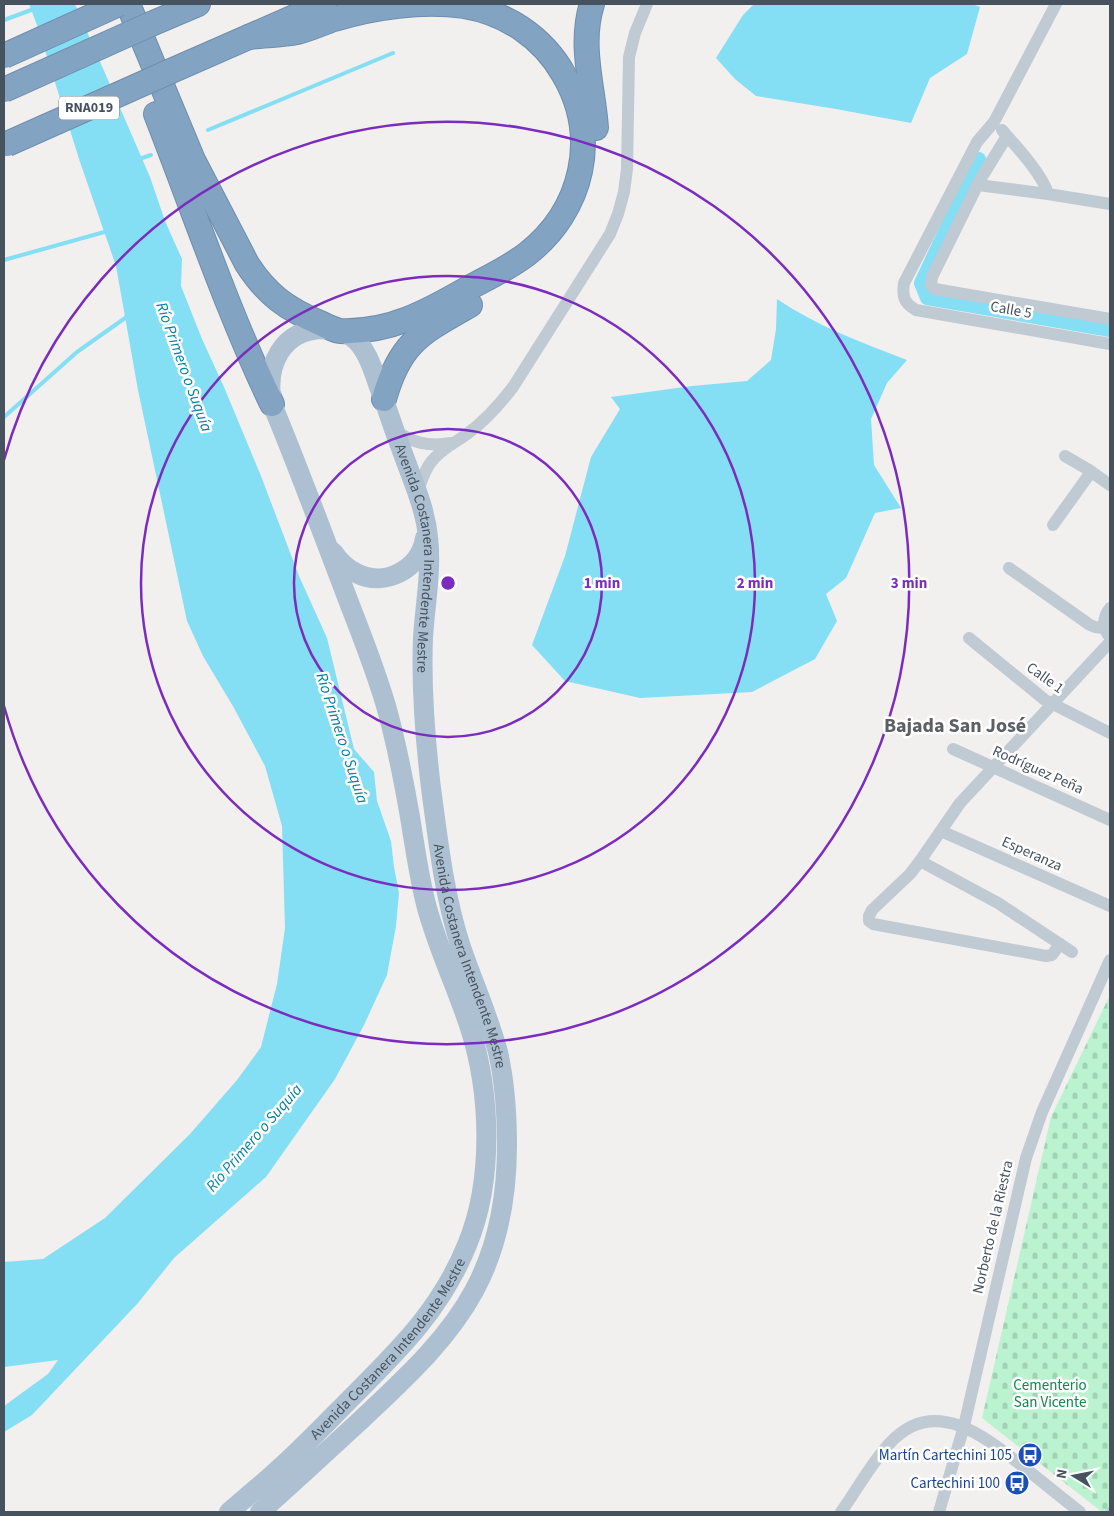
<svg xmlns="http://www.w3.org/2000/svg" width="1114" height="1516" viewBox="0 0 1114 1516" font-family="'Source Sans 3',sans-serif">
<defs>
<pattern id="cemetery-stones" width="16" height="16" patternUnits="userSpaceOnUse" patternTransform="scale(1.25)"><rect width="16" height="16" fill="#bbf3d0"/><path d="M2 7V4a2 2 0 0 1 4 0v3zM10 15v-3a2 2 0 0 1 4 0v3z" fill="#a2d2b5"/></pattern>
</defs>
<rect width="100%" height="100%" fill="#f2efef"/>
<polygon fill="url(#cemetery-stones)" points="1110,995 1110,1512 1102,1512 982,1418 1051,1117"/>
<g fill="#84def4">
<polygon points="29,4 75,4 150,177 165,221 182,259 181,286 202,339 224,387 261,476 299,576 327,638 354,749 374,772 377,801 391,841 394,867 399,893 396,926 387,975 364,1025 335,1079 266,1177 174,1258 138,1303 32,1415 4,1432 4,1406 48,1374 58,1360 4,1367 4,1262 43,1259 105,1218 190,1134 237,1080 261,1047 277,984 285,928 282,826 265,766 234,708 203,656 187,621 138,390 116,266 80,162 37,25"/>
<polygon points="754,4 972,4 980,7 967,54 930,78 911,123 836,109 756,96 735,79 716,58 743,15"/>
<path d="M 777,299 C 817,326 862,343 907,360 L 887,383 L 871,419 L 874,465 L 901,508 L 875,513 L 846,578 L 826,594 L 837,621 L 815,659 L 752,692 L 640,698 L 565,681 L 532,645 L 565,556 L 591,457 L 620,409 L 611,397 L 692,386 L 747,381 L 771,360 L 776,329 Z"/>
</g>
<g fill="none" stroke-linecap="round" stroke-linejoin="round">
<g stroke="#84def4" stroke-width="4">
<polyline points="4,20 34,9"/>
<polyline points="208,130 393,53"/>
<polyline points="139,159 151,155"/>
<polyline points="4,260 108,231"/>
<polyline points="4,417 77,352 128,316"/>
</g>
<polyline stroke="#84def4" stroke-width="14" points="979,159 921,283 927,298 1110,330"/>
<defs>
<g id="motorway">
<path d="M 128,4 L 193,160 L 247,264 C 267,295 287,309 320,323 C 326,326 334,330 340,331 C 389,333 427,312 467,289 C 487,278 509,268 527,254 C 583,210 600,137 564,75 C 543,37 506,13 464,6 C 422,0 374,7 334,19 C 322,23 310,29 297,32 C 282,35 265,35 249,37"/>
<path d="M 592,4 C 579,45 593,86 596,128"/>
<polyline points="151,24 198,4"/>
<polyline points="171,71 324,4"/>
<path d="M 156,114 C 194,211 227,310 272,404"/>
<path d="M 384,399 C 400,342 421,333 470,305"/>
</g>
</defs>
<use href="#motorway" stroke="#6e8eae" stroke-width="26"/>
<polyline stroke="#bfcad3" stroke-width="6" points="1109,1512 1110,1510"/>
<g stroke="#bfcad3" stroke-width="12">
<path d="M 1056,4 L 994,122 L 977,142 L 904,283 C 902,297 904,303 916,310 L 1110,344"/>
<path d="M 1002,130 C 1015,145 1043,175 1048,194 L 1110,204"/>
<polyline points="1007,136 980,180 932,277 931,286 935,289 1110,319"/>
<polyline points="978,185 1048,194"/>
<path d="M 395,430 C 412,443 429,447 451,443"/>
<polyline points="1065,456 1089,470 1110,485"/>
<path d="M 417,493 C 421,483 424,471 431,462 C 441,449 455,443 467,434 C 485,421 500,404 513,387 L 610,234 L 618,214 L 624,192 L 627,169 L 629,57 L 635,33 L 647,4"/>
<polyline points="1053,525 1091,472"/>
<polyline points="1009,568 1090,625 1095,627 1104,628"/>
<path d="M 1108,635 C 1102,625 1103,617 1110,608"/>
<polyline points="969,638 1045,700 1110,733"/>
<polyline points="953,749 1110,820"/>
<polyline points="941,831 1110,906"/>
<polyline points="920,861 998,903 1072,952"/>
<polyline points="1060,944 1052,955 1046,956 873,924 869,921 869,916 872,910 910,874 920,861 960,803 1110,642"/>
<path d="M 841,1512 C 857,1490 871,1463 890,1443 C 935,1394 987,1438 1026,1469 C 1044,1483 1062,1498 1080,1512"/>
<polyline points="939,1512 964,1426 1026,1158 1042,1112 1110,960"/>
</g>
<g stroke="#adc0d1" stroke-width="20">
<path d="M 333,552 C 339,561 346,568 356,573 C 385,588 420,569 425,538"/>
<path id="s1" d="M 229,1512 C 243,1500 257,1488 271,1476 C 301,1450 328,1421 356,1393 C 402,1347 442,1307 467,1245 C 494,1180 491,1092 469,1025 C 456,986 438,948 427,908 C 419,878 415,847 410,817 C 404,782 397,747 388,713 C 376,669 358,627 342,584 C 319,524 297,464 272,404 C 265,366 281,329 325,329 C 334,330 345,331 352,337 C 367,348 373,370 379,387 C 387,407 393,428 401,448 C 411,477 425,506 428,537 C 432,570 425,604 423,638 C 421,688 425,738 431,788 C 438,840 444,894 460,944 C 472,980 488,1015 498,1052 C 505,1083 507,1114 507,1145 C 507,1196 499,1245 474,1291 C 447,1341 402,1381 361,1420 C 327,1451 294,1482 260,1512"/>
</g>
<use href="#motorway" stroke="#83a3c2" stroke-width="24"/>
<defs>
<g id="motorway-bridge">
<polyline points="4,56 119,4"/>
<polyline points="4,90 151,24"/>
<polyline points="7,144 171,71"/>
</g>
</defs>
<use href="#motorway-bridge" stroke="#6e8eae" stroke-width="26" stroke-linecap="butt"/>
<use href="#motorway-bridge" stroke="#83a3c2" stroke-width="24"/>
</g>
<g fill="none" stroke="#7b2cbf" stroke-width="2.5">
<circle cx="448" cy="583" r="154"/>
<circle cx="448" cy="583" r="307"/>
<path d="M4 460A461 461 0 1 1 4 706"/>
</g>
<defs>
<symbol id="bus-disc" viewBox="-11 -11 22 22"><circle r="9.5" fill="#1a4fb4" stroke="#fff"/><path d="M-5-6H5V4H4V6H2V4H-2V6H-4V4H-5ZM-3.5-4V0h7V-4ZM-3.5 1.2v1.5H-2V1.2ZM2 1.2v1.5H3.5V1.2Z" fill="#fff"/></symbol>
</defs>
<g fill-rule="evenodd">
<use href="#bus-disc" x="1016" y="1441" width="28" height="28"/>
<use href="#bus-disc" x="1003" y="1469" width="28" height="28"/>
</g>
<g text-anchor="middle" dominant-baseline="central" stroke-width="5" stroke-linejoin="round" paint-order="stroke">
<rect fill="#fff" stroke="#7e878f" stroke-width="1" x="59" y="96.5" width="60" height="23" rx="4"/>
<g font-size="14" font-weight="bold" fill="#46535f">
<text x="89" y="108">RNA019</text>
</g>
<g font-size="15" fill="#46535f" stroke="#fff">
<text transform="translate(1011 310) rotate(10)">Calle 5</text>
<text stroke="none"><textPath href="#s1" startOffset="1609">Avenida Costanera Intendente Mestre</textPath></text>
<text transform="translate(1045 678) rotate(36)">Calle 1</text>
<text transform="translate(1038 770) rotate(24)">Rodríguez Peña</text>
<text transform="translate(1032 854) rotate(24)">Esperanza</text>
<text stroke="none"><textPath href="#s1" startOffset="2014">Avenida Costanera Intendente Mestre</textPath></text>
<text transform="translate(993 1227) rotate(-77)">Norberto de la Riestra</text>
<text stroke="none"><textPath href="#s1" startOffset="229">Avenida Costanera Intendente Mestre</textPath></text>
</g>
<g font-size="15" fill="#0f8849" stroke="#fff">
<text x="1050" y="1385">Cementerio<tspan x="1050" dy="17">San Vicente</tspan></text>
</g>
<g font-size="15" fill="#164399" stroke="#fff" text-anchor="end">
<text x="1012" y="1455">Martín Cartechini 105</text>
<text x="1000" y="1483">Cartechini 100</text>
</g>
<g font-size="16" font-style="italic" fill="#03809f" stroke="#fff">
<text transform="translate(184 367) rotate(70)">Río Primero o Suquía</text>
<text transform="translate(342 738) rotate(72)">Río Primero o Suquía</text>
<text transform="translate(254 1138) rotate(-49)">Río Primero o Suquía</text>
</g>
<g font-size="20" font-weight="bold" fill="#5b6065" stroke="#fff">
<text x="955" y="726">Bajada San José</text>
</g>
</g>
<circle cx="448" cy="583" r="8" fill="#7b2cbf" stroke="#fff" stroke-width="2.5"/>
<g font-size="15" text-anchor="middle" font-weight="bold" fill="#7b2cbf" stroke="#fff" stroke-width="5" stroke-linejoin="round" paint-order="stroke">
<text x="602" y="588">1 min</text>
<text x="755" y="588">2 min</text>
<text x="909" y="588">3 min</text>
</g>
<rect width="1114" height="1516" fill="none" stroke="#46535f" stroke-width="10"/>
<g transform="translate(1074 1476) rotate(280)" stroke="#ffffff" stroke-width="4" paint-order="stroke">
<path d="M0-4L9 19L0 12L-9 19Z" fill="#46535f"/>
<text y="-8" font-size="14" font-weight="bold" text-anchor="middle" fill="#46535f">N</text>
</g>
</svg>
